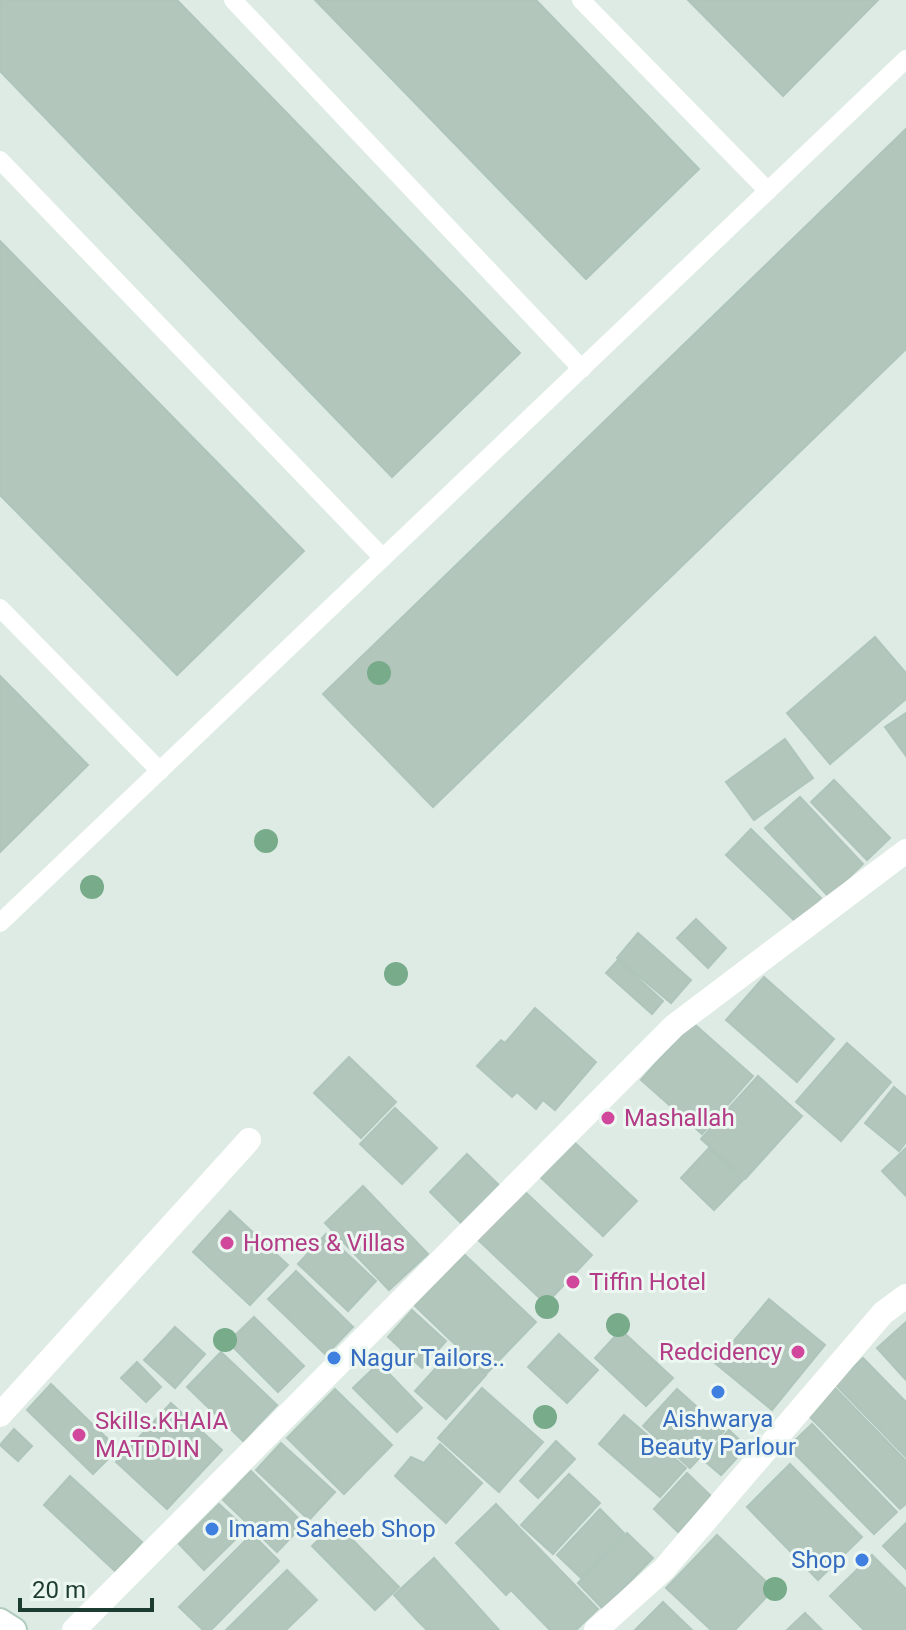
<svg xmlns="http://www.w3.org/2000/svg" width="906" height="1630" viewBox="0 0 906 1630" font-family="Roboto,sans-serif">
<rect width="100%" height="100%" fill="#ddebe4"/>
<g fill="#b2c6bc" stroke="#afc5ba" stroke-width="2">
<polygon points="0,0 177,0 520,353 392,477 0,71"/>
<polygon points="315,0 536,0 699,169 586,279"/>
<polygon points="688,0 878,0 783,96"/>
<polygon points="906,129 906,349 433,807 323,694"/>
<polygon points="0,241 304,551 177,675 0,495"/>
<polygon points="875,637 906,673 906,699 830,764 787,713"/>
<polygon points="0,676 88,765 0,852"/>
<polygon points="906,713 906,756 885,727"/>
<polygon points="785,739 813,778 754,820 726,782"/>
<polygon points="834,780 890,838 867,860 811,802"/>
<polygon points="800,797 863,864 829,897 765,828"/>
<polygon points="751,829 821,898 797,923 726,855"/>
<polygon points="696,919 726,948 708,968 677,938"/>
<polygon points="638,933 691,980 671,1003 617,958"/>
<polygon points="618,960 663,1001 652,1014 606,973"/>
<polygon points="764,977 834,1039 797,1082 726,1020"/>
<polygon points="535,1008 596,1062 555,1110 543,1100 536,1109 517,1092 512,1097 477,1066 501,1040 505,1043"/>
<polygon points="692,1022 753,1076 702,1134 641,1080"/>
<polygon points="847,1043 891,1082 841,1141 796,1102"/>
<polygon points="349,1057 396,1102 361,1138 314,1093"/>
<polygon points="758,1076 802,1116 745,1179 701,1139"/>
<polygon points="894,1087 906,1097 906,1142 899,1151 865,1123"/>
<polygon points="395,1108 437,1148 402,1184 360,1144"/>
<polygon points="572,1140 637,1201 603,1236 538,1175"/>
<polygon points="709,1148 743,1180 714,1210 681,1178"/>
<polygon points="906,1148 906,1196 882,1171"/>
<polygon points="467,1154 504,1190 466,1228 430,1192"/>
<polygon points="363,1186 428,1254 389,1290 325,1223"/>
<polygon points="521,1188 592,1255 546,1304 475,1237"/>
<polygon points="230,1211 288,1265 250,1305 193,1252"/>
<polygon points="326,1234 376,1281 348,1311 298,1264"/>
<polygon points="465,1255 536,1322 486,1374 415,1306"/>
<polygon points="296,1271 353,1327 326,1355 268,1299"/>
<polygon points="769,1299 825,1345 772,1410 715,1363"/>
<polygon points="412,1310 446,1341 422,1368 388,1337"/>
<polygon points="254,1317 304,1366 278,1392 228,1342"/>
<polygon points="906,1322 906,1380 877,1348"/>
<polygon points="175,1327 205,1354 175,1388 144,1360"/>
<polygon points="621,1330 673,1378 646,1406 595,1358"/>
<polygon points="559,1334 598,1370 567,1403 528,1367"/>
<polygon points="455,1347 486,1375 446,1419 415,1391"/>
<polygon points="221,1352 277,1405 243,1441 187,1387"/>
<polygon points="863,1358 906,1402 906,1457 835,1384"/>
<polygon points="137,1362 161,1387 146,1402 121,1378"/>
<polygon points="379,1363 422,1408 397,1432 353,1388"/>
<polygon points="51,1384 118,1449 93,1474 27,1410"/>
<polygon points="482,1388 543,1442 499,1492 438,1438"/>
<polygon points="835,1388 906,1461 906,1504 900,1509 807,1414"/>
<polygon points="335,1389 392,1445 344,1494 287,1438"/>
<polygon points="677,1389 724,1431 690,1468 643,1426"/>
<polygon points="171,1403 222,1450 167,1509 116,1462"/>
<polygon points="624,1415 686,1468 660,1497 599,1444"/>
<polygon points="812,1424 897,1512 874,1534 788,1447"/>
<polygon points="14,1429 32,1446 18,1461 0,1445"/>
<polygon points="729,1430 747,1447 721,1475 702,1459"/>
<polygon points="556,1441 575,1459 538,1498 520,1481"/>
<polygon points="281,1443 335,1492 309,1520 256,1470"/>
<polygon points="440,1444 482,1483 446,1523 395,1476 411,1457 424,1463"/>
<polygon points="790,1464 862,1537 818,1580 747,1507"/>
<polygon points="251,1471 304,1524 277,1552 223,1500"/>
<polygon points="687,1473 711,1496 678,1532 654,1509"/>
<polygon points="569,1474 600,1503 553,1554 521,1525"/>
<polygon points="70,1476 142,1542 115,1571 44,1505"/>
<polygon points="219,1504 246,1529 204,1570 179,1544"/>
<polygon points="496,1504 598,1609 576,1630 550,1630 511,1590 506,1595 456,1543"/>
<polygon points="600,1509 624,1533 581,1578 557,1555"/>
<polygon points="336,1523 399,1587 375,1610 312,1546"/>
<polygon points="906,1523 906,1569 883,1546"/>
<polygon points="627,1533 653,1558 603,1609 578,1583"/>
<polygon points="252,1534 279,1561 211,1630 203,1630 179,1607"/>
<polygon points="717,1535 774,1589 735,1630 711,1630 666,1588"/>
<polygon points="872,1555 906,1589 906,1630 864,1630 830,1596"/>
<polygon points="434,1558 462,1589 499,1630 427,1630 417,1620 394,1595"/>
<polygon points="287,1570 317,1600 286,1630 226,1630"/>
<polygon points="663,1602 692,1630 635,1630"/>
<polygon points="805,1613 822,1630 787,1630"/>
</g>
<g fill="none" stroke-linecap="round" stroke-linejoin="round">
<defs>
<polyline id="secondary" points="0,1621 14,1630"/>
</defs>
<use href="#secondary" stroke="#afccbf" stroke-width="28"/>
<g stroke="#fff" stroke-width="18">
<polyline points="233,0 582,369"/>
<polyline points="581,0 768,191"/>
<polyline points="0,160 383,558"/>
<polyline points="0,608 160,771"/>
<polyline points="0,923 906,59"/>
</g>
<g stroke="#fff" stroke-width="24">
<polyline points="0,1415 249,1140"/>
<polyline points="74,1630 674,1026 906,851"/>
<polyline points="596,1630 664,1569 883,1313 906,1296"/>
</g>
<use href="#secondary" stroke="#fff" stroke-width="24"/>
</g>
<g fill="#77ab89">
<circle cx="379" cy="673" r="12"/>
<circle cx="266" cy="841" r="12"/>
<circle cx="92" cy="887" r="12"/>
<circle cx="396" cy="974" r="12"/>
<circle cx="547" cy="1307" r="12"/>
<circle cx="618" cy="1325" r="12"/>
<circle cx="225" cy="1340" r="12"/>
<circle cx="545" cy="1417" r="12"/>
<circle cx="775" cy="1589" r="12"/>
</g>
<g fill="#d1479c" stroke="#edf7f2" stroke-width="3">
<circle cx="608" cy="1118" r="8"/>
<circle cx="227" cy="1243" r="8"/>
<circle cx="573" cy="1282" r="8"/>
<circle cx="798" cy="1352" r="8"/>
<circle cx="79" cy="1435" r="8"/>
</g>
<g fill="#3f7fe0" stroke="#edf7f2" stroke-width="3">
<circle cx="334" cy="1358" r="8"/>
<circle cx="718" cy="1392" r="8"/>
<circle cx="212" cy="1529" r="8"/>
<circle cx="862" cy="1560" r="8"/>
</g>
<g text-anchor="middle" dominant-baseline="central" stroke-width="6" stroke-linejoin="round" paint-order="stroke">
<g font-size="24" fill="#b23c85" stroke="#edf7f2" text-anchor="start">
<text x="624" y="1118">Mashallah</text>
<text x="243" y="1243">Homes &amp; Villas</text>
<text x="589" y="1282">Tiffin Hotel</text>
<text x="782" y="1352" text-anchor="end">Redcidency</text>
<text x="95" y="1421">Skills.KHAIA<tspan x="95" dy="28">MATDDIN</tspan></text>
</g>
<g font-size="24" fill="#366cbe" stroke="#edf7f2" text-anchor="start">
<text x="350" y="1358">Nagur Tailors..</text>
<text x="718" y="1419" text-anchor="middle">Aishwarya<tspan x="718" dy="28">Beauty Parlour</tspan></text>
<text x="228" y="1529">Imam Saheeb Shop</text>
<text x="846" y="1560" text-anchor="end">Shop</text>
</g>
</g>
<path d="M20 1598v12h132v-12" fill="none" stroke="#1d3c31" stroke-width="4"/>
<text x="32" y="1598" font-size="24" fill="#1d3c31" stroke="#edf7f2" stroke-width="6" paint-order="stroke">20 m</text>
</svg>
